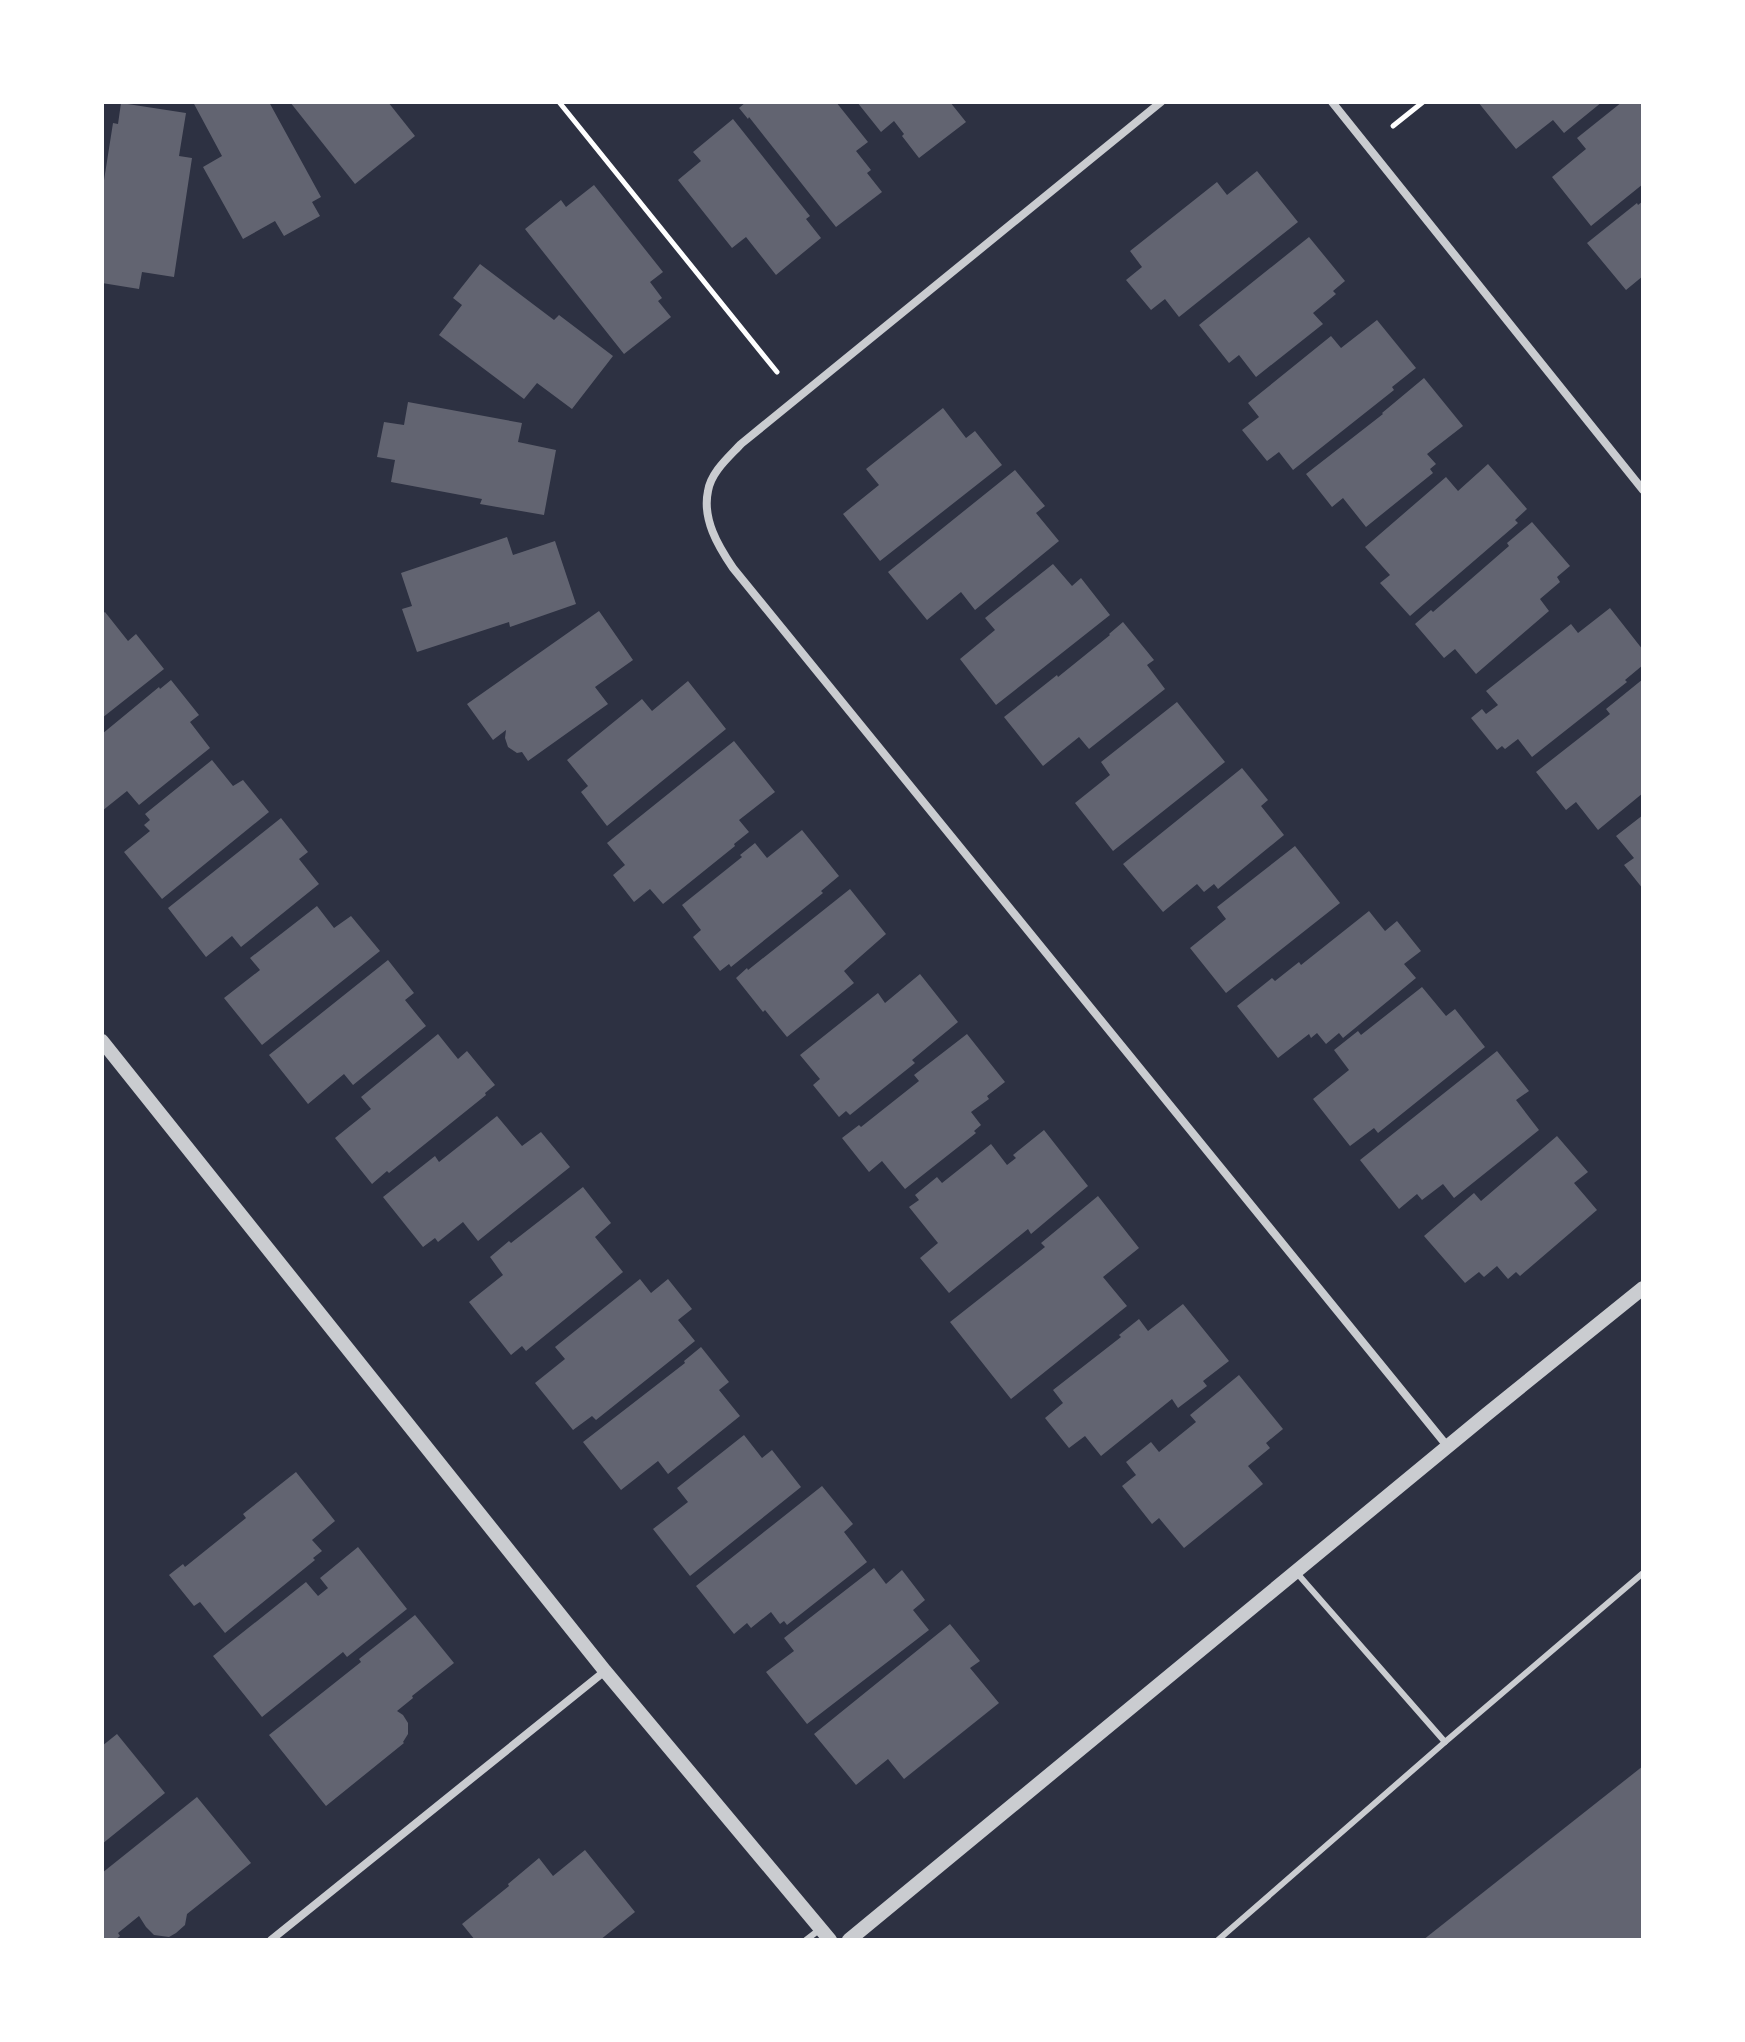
<svg xmlns="http://www.w3.org/2000/svg" width="1745" height="2042" viewBox="0 0 1745 2042" font-family="Barlow,sans-serif">
<rect width="100%" height="100%" fill="#2d3142"/>
<g fill="#626471">
<polygon points="193,102 269,102 321,197 312,202 320,216 284,236 275,221 243,239 203,167 222,156"/>
<polygon points="290,102 388,102 415,136 355,184"/>
<polygon points="746,102 836,102 868,142 856,151 871,170 867,173 882,192 836,227 749,117 748,119 739,108"/>
<polygon points="857,102 950,102 966,122 919,158 902,136 904,134 894,121 881,132"/>
<polygon points="1478,102 1602,102 1564,133 1553,120 1516,149"/>
<polygon points="1622,102 1643,102 1643,184 1591,226 1552,177 1586,149 1577,138"/>
<polygon points="121,103 186,113 179,156 192,158 174,277 142,272 139,289 102,283 102,193 113,123 118,124"/>
<polygon points="733,119 810,216 806,219 821,238 776,275 746,237 732,248 678,180 701,161 693,152"/>
<polygon points="1257,171 1298,222 1179,317 1165,299 1151,310 1126,280 1142,267 1130,251 1217,182 1227,195"/>
<polygon points="594,185 663,272 650,282 662,298 658,301 671,317 624,354 525,229 561,200 566,207"/>
<polygon points="1643,201 1643,276 1626,290 1587,243 1637,203 1638,205"/>
<polygon points="1309,237 1345,281 1333,291 1336,294 1313,313 1323,324 1256,377 1239,355 1229,363 1199,325"/>
<polygon points="480,264 554,320 559,315 613,356 572,409 537,383 524,399 439,335 462,305 453,298"/>
<polygon points="1377,320 1416,368 1392,387 1394,390 1293,470 1279,452 1267,461 1242,430 1259,417 1248,403 1331,336 1341,348"/>
<polygon points="1424,378 1463,426 1427,454 1436,464 1430,469 1433,473 1366,527 1343,498 1332,507 1306,474 1383,414 1382,413"/>
<polygon points="408,402 522,423 518,442 556,450 544,515 480,504 482,499 391,482 395,460 377,457 384,422 404,425"/>
<polygon points="943,408 966,438 975,431 1002,465 880,561 843,514 879,485 866,469"/>
<polygon points="1488,464 1527,509 1515,520 1518,523 1410,616 1380,583 1390,575 1365,547 1446,477 1458,491"/>
<polygon points="1015,470 1045,506 1036,513 1059,541 975,610 961,592 927,620 888,572"/>
<polygon points="1532,522 1570,566 1557,577 1560,582 1540,599 1549,611 1476,674 1455,649 1444,658 1415,624 1431,610 1433,612 1509,546 1507,543"/>
<polygon points="507,537 513,555 555,541 576,604 510,627 509,622 417,652 402,609 412,606 401,573"/>
<polygon points="1053,564 1072,586 1081,578 1110,615 996,705 960,659 995,630 985,618"/>
<polygon points="1610,608 1643,650 1643,665 1625,680 1627,682 1532,757 1518,739 1505,749 1502,746 1497,750 1471,718 1482,709 1486,714 1498,705 1486,691 1571,624 1578,633"/>
<polygon points="599,611 633,660 595,687 608,704 528,761 522,752 517,753 508,747 505,738 506,730 493,740 467,704"/>
<polygon points="105,612 128,641 136,634 164,669 102,718 102,614"/>
<polygon points="1123,622 1154,660 1147,665 1165,689 1089,749 1079,737 1043,766 1004,717 1057,675 1058,677 1110,635 1109,634"/>
<polygon points="1643,679 1643,793 1598,830 1576,802 1566,810 1536,772 1610,714 1606,709"/>
<polygon points="171,680 199,715 190,722 210,748 139,805 127,791 102,811 102,734 159,687 160,689"/>
<polygon points="688,681 726,729 607,826 581,792 588,786 567,760 642,699 652,711"/>
<polygon points="1177,702 1225,762 1113,851 1075,803 1110,775 1101,762"/>
<polygon points="734,741 775,792 739,820 749,832 734,844 735,846 663,904 650,889 634,902 613,875 625,865 607,843"/>
<polygon points="212,760 233,786 243,780 269,812 162,899 124,852 150,831 144,825 150,820 145,814"/>
<polygon points="1242,768 1268,800 1261,806 1284,835 1218,889 1214,884 1204,892 1197,884 1163,912 1123,864"/>
<polygon points="1643,815 1643,889 1624,865 1634,858 1616,836"/>
<polygon points="281,818 308,852 299,859 319,884 241,947 232,936 206,957 168,908"/>
<polygon points="802,830 839,876 821,891 823,893 731,967 729,964 720,971 693,937 701,930 682,905 742,857 740,855 755,843 767,858"/>
<polygon points="1295,846 1340,903 1226,993 1190,948 1226,919 1217,907"/>
<polygon points="850,889 886,934 844,971 854,983 787,1037 765,1010 763,1012 736,978 747,968 748,970"/>
<polygon points="317,906 334,928 351,916 380,951 262,1045 224,998 260,970 250,958"/>
<polygon points="1369,911 1385,931 1397,921 1421,951 1404,964 1416,978 1343,1038 1339,1033 1326,1044 1317,1033 1311,1038 1309,1034 1278,1058 1237,1006 1272,978 1275,981 1299,962 1301,965"/>
<polygon points="388,960 414,993 405,1000 426,1026 353,1085 344,1074 308,1104 269,1055"/>
<polygon points="920,974 958,1022 912,1060 915,1063 850,1115 846,1111 839,1117 813,1085 820,1079 800,1055 878,993 885,1003"/>
<polygon points="1422,987 1446,1016 1455,1009 1485,1047 1378,1133 1374,1128 1350,1146 1313,1099 1349,1070 1334,1050 1358,1031 1361,1035"/>
<polygon points="438,1034 458,1059 467,1051 495,1085 485,1093 486,1095 389,1173 387,1171 372,1184 335,1138 371,1109 361,1097"/>
<polygon points="967,1034 1005,1082 987,1096 989,1099 971,1112 981,1125 974,1131 976,1133 905,1189 882,1161 869,1172 842,1138 859,1125 861,1127 919,1081 914,1075"/>
<polygon points="1497,1051 1529,1091 1516,1100 1539,1130 1454,1198 1443,1184 1422,1200 1417,1194 1399,1209 1360,1160"/>
<polygon points="497,1116 522,1146 541,1132 570,1167 478,1241 463,1222 438,1242 435,1238 423,1247 383,1197 435,1156 439,1162"/>
<polygon points="1044,1130 1088,1186 1031,1234 1028,1229 949,1293 920,1258 938,1243 909,1207 919,1200 915,1195 937,1177 942,1183 991,1144 1007,1165 1016,1158 1013,1155"/>
<polygon points="1557,1136 1588,1172 1574,1183 1597,1210 1520,1276 1516,1272 1508,1279 1497,1266 1484,1277 1479,1272 1465,1283 1424,1236 1474,1193 1481,1201"/>
<polygon points="583,1187 611,1223 595,1237 623,1272 526,1351 522,1346 511,1355 469,1302 503,1275 490,1257 509,1241 511,1243"/>
<polygon points="1098,1196 1139,1248 1103,1277 1127,1306 1011,1399 950,1322 1045,1247 1041,1243"/>
<polygon points="640,1279 651,1293 668,1279 692,1309 678,1320 695,1341 596,1420 592,1416 573,1430 535,1383 565,1359 555,1347"/>
<polygon points="1183,1304 1229,1361 1203,1381 1207,1386 1178,1408 1172,1399 1101,1456 1085,1436 1069,1448 1045,1418 1063,1403 1053,1390 1121,1337 1119,1335 1139,1319 1148,1331"/>
<polygon points="701,1347 729,1382 719,1390 740,1416 668,1474 658,1461 621,1490 583,1442 685,1363 684,1361"/>
<polygon points="1239,1375 1283,1429 1266,1443 1270,1448 1248,1466 1263,1484 1184,1548 1159,1518 1152,1524 1122,1486 1136,1475 1126,1462 1151,1442 1159,1452 1196,1422 1190,1415"/>
<polygon points="744,1435 762,1458 772,1450 801,1487 690,1576 653,1529 688,1502 677,1488"/>
<polygon points="296,1472 335,1521 312,1540 322,1551 313,1558 315,1560 225,1633 200,1602 194,1606 169,1575 183,1564 185,1567 246,1518 243,1514"/>
<polygon points="822,1486 853,1524 844,1532 867,1562 787,1625 784,1621 780,1624 771,1612 751,1628 747,1623 734,1634 696,1586"/>
<polygon points="358,1547 407,1609 347,1657 343,1652 262,1717 213,1656 306,1582 318,1596 328,1588 320,1578"/>
<polygon points="874,1568 886,1584 902,1570 925,1600 913,1610 929,1630 807,1724 766,1672 794,1651 784,1638"/>
<polygon points="415,1615 454,1663 412,1696 413,1698 397,1711 403,1715 408,1723 408,1734 403,1742 404,1743 326,1806 269,1735 361,1662 359,1659"/>
<polygon points="950,1624 980,1661 970,1668 999,1703 904,1779 888,1759 856,1785 814,1734"/>
<polygon points="117,1734 165,1793 102,1844 102,1746"/>
<polygon points="1643,1766 1643,1940 1423,1940"/>
<polygon points="197,1797 251,1863 187,1914 185,1925 176,1933 169,1937 154,1935 146,1927 139,1916 118,1933 120,1936 115,1940 102,1940 102,1873"/>
<polygon points="585,1850 635,1912 600,1940 475,1940 462,1924 509,1886 508,1884 539,1858 553,1876"/>
</g>
<g fill="none" stroke-linecap="round" stroke-linejoin="round">
<g stroke="#fff" stroke-width="5">
<polyline points="559,102 777,372"/>
<polyline points="1393,126 1423,102"/>
</g>
<g stroke="#caccd0" stroke-width="6">
<polyline points="1445,1742 1643,1573"/>
<polyline points="806,1940 819,1930"/>
<polyline points="1218,1940 1445,1742 1296,1572"/>
</g>
<g stroke="#caccd0" stroke-width="8">
<path d="M 1161,102 L 741,444 C 729,457 711,472 708,491 C 702,519 718,546 733,568 L 1448,1447"/>
<polyline points="1332,102 1643,490"/>
<polyline points="271,1940 605,1671"/>
</g>
<g stroke="#caccd0" stroke-width="14">
<polyline points="102,1041 605,1671 830,1940"/>
<polyline points="849,1940 1487,1414 1643,1288"/>
</g>
</g>
<rect width="1745" height="2042" fill="none" stroke="#ffffff" stroke-width="208"/>
</svg>
